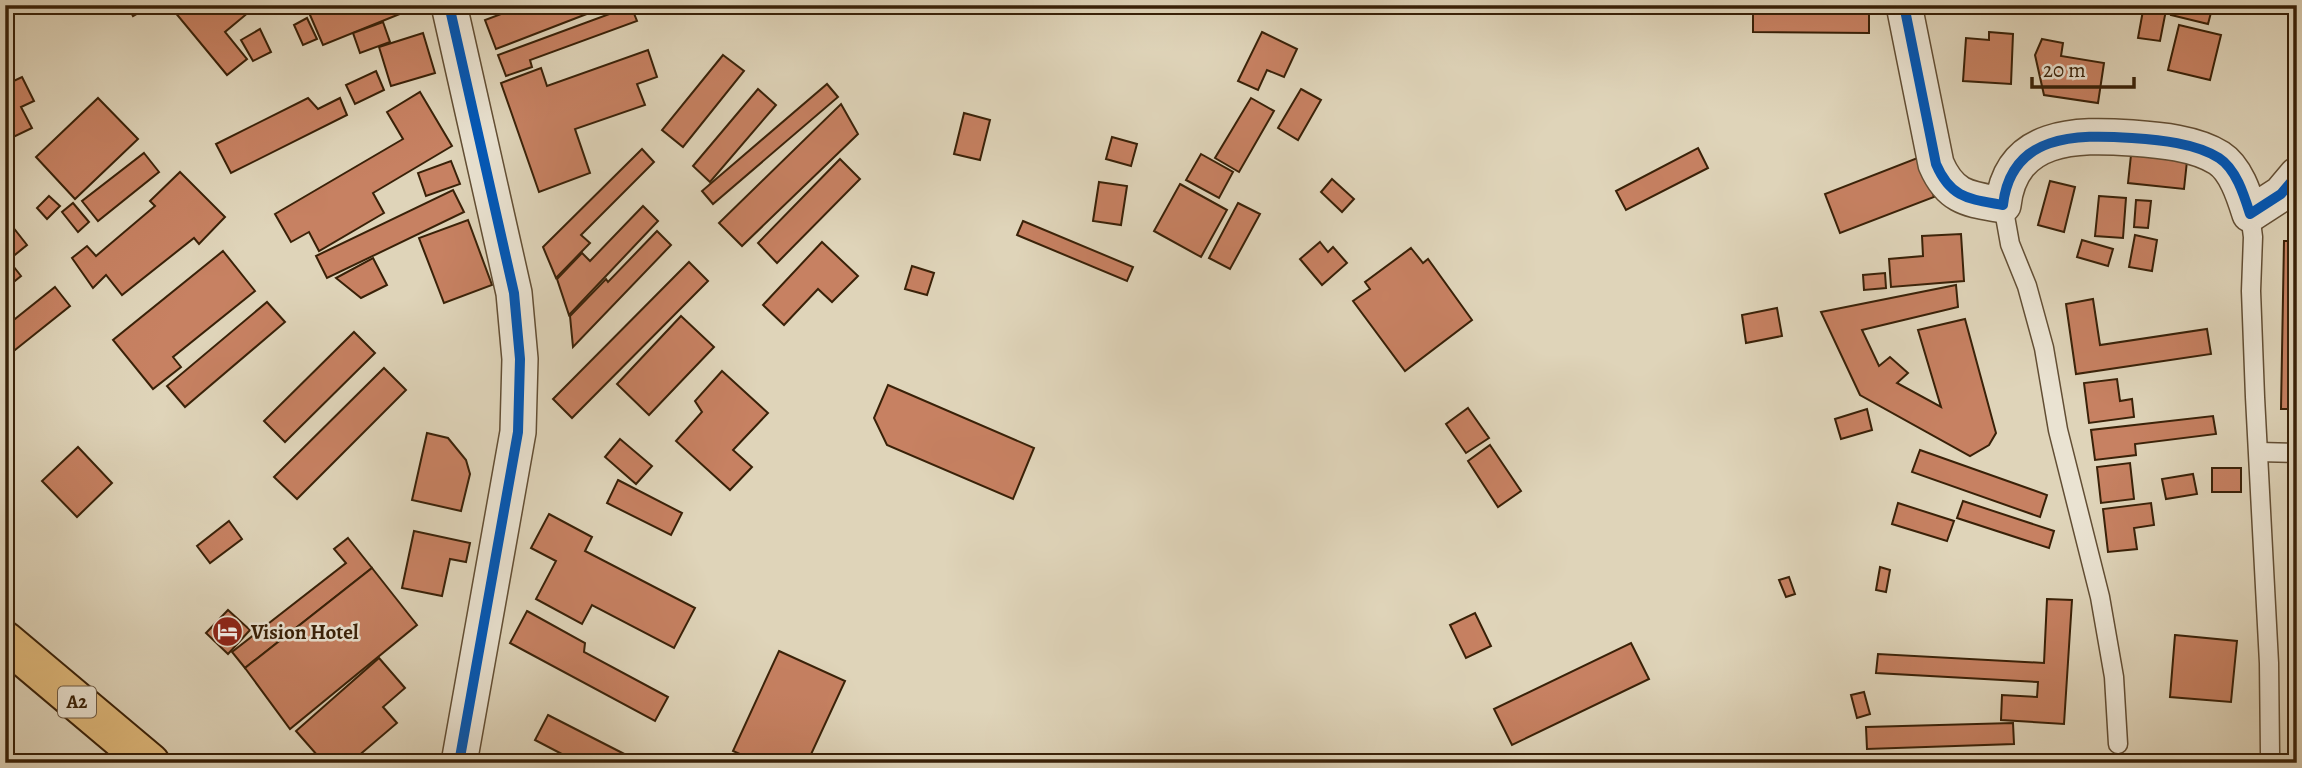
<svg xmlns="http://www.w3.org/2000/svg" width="2302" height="768" viewBox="0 0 2302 768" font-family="Alegreya,serif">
<rect width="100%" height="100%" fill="#dfd4b9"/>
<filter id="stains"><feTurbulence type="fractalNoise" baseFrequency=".00286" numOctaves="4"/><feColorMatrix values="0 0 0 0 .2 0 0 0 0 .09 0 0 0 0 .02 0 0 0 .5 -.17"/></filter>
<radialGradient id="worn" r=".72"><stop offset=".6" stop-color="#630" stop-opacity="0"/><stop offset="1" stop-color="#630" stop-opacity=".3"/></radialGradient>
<g fill="#c78162" stroke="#392108" stroke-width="2">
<polygon points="127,5 152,5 133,16"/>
<polygon points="169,5 243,5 249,12 225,32 247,59 227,75"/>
<polygon points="315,5 422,5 323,45 307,8"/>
<polygon points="525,5 537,6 610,5 496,49 485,20"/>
<polygon points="1753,5 1869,5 1869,33 1753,32"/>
<polygon points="2144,5 2167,5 2160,41 2138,38"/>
<polygon points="2174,5 2213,5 2208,24 2171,15"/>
<polygon points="631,6 637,21 530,60 532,67 506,76 498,55"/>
<polygon points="307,18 317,39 303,45 294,25"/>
<polygon points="383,22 390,42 360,53 353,33"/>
<polygon points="2179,25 2221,35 2210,80 2168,70"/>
<polygon points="260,29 271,52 253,61 241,40"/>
<polygon points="1262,32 1297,49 1284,77 1267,70 1258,90 1238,81"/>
<polygon points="1989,32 2013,34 2011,84 1963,81 1966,38 1989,40"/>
<polygon points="423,33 435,73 391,86 379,47"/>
<polygon points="2042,39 2063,43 2061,56 2104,63 2098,103 2044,95 2035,55"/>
<polygon points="648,50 657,77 637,84 645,105 575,129 590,173 539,192 501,83 541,68 547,86"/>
<polygon points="723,55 744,71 683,147 662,130"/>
<polygon points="376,71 384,90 355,104 346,85"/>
<polygon points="22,77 34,101 21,107 32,128 5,141 5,85"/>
<polygon points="827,84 838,97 713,204 702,191"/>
<polygon points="758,89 776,105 710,182 693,166"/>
<polygon points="1301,89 1321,100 1298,140 1278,128"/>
<polygon points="420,92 452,146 373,193 384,213 319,251 309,232 291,242 275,214 403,139 387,112"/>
<polygon points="98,98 138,139 75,199 36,157"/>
<polygon points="308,98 318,109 340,98 347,115 231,173 216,144"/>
<polygon points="1251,98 1274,111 1239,172 1215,158"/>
<polygon points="841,104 858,134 742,246 719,223"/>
<polygon points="964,113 990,120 980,160 954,154"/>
<polygon points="1112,137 1137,144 1131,166 1106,159"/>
<polygon points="1698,148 1708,168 1626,210 1616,191"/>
<polygon points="642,149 654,162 581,235 590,243 556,278 543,247"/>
<polygon points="144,153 159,172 98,221 82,201"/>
<polygon points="1201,154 1233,172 1219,198 1186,180"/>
<polygon points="2131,155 2187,161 2184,189 2128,183"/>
<polygon points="1920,157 1934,197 1840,233 1825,194"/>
<polygon points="840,159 860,179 777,263 758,243"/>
<polygon points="451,161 460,184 426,196 418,173"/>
<polygon points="180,172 225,217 199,244 194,238 122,295 106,275 93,288 72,258 87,246 96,256 155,206 150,201"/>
<polygon points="1332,179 1354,199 1342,212 1321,192"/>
<polygon points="2050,181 2075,187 2064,232 2038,225"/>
<polygon points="1099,182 1127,186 1121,225 1093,221"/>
<polygon points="1180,184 1227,210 1201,257 1154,231"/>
<polygon points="453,190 464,212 327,278 316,256"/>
<polygon points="49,196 60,206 47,219 37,208"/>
<polygon points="2099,196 2126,198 2123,238 2095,236"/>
<polygon points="2136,200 2151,201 2148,228 2134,227"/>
<polygon points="73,203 89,222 78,232 62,212"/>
<polygon points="1238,203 1260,214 1230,269 1209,258"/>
<polygon points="643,206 658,221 569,315 557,279 582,253 590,261"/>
<polygon points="5,217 27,245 5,263"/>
<polygon points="468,220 492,285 444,303 419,238"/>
<polygon points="1023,221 1133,267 1127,281 1017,235"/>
<polygon points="657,231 671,245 573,347 570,316 606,279 608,282"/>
<polygon points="1961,234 1964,281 1891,287 1889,259 1923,256 1922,236"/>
<polygon points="2135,235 2157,240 2152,271 2129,267"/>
<polygon points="2082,240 2113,249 2108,266 2077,257"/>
<polygon points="2284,241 2297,241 2297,409 2281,409"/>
<polygon points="822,242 858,276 832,302 818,289 784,325 763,305"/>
<polygon points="1320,242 1328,252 1333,247 1347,263 1322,285 1300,259"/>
<polygon points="1411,248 1423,263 1428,259 1472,320 1405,371 1353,301 1370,289 1365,282"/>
<polygon points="223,251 255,291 173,357 181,367 153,389 113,340"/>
<polygon points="373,258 387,285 361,298 336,278"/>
<polygon points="10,262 21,276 5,289 5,266"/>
<polygon points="689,262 708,281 572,418 553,399"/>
<polygon points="912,266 934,273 927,295 905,289"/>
<polygon points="1885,273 1886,288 1864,290 1863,275"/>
<polygon points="1956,285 1958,307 1862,330 1879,366 1890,357 1908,373 1897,383 1941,407 1918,330 1965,319 1996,433 1989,445 1970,456 1860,395 1821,312"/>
<polygon points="55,287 70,306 5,358 5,327"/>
<polygon points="2093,299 2100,345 2207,329 2211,354 2076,374 2066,304"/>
<polygon points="267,302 285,322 185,407 167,386"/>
<polygon points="1777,308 1782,336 1746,343 1742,315"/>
<polygon points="681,316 714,347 649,415 617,384"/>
<polygon points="354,332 375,353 285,442 264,421"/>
<polygon points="384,368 406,390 297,499 274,477"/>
<polygon points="722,371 768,413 733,450 752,467 730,490 676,441 702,412 695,401"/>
<polygon points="2117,379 2120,401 2132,399 2134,417 2089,423 2084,383"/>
<polygon points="888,385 1034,448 1013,499 887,445 874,418"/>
<polygon points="1468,408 1489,438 1466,453 1446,424"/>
<polygon points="1867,409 1872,430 1841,439 1835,419"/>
<polygon points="2213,416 2216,434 2135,444 2136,455 2095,460 2091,430"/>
<polygon points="427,433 448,438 466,460 470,474 461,511 412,500"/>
<polygon points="620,439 652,466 636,484 605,457"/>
<polygon points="1490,445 1521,491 1498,507 1468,461"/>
<polygon points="78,447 112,483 77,517 42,481"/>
<polygon points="1920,450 2047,495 2040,517 1912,472"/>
<polygon points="2130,463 2134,499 2101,503 2097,467"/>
<rect x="2212" y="468" width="29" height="24"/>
<polygon points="2193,474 2197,494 2166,499 2162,479"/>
<polygon points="618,480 682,513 671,535 607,503"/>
<polygon points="1963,501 2054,531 2049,548 1957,518"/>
<polygon points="1898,503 1954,521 1947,541 1892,524"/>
<polygon points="2151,503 2154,525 2134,528 2137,549 2108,552 2103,509"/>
<polygon points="549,514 592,537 585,551 695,608 674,648 592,605 582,624 536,599 556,561 531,548"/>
<polygon points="229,521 242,539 210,563 197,546"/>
<polygon points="414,531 470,543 466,562 450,559 442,596 402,588"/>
<polygon points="348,538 372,568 245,668 232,652 346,563 334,549"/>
<polygon points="1880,567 1890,570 1886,592 1876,590"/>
<polygon points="372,568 417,625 290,729 245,668"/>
<polygon points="1789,577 1795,594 1786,597 1779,580"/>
<polygon points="2047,599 2072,600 2064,724 2001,720 2002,695 2037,697 2038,682 1876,673 1878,654 2044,663"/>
<polygon points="228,610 250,630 228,654 206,633"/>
<polygon points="527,611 585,643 584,652 668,697 655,721 510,643"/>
<polygon points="1475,613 1491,646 1466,658 1450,625"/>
<polygon points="2175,635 2237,641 2231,702 2170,697"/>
<polygon points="1631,643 1649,679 1512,745 1494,709"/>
<polygon points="779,651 845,681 807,763 760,763 733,751"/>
<polygon points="379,658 405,688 383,707 397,723 350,763 324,763 296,731"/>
<polygon points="1864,692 1870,714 1857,718 1851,695"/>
<polygon points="548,715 642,763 579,763 535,740"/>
<polygon points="2013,723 2014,744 1867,749 1866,727"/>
</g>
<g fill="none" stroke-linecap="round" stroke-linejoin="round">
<defs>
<g id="lane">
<polyline points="2003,205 2010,244 2027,286 2044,348 2058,430 2100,597 2114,677 2118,744"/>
<polyline points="2250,214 2253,237 2251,291 2255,397 2269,663 2270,753"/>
<polyline points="2259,452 2297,453"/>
</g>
<g id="street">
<polyline points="449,5 514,293 520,359 518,432 459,763"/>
<path d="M 1904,5 L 1936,164 C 1951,199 1970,199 2003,205 C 2011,134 2076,134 2132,138 C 2160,140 2195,143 2219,158 C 2236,169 2244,195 2250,214 L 2281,194 L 2297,175"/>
</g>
<polyline id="highway" points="5,641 150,763"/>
</defs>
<use href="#lane" stroke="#624e34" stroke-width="21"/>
<use href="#street" stroke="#624e34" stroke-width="38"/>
<use href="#highway" stroke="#392108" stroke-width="42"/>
<use href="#lane" stroke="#eae3d2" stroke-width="18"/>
<use href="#street" stroke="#eae3d2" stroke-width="35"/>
<use href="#highway" stroke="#e0ba7c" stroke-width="38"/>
<defs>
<g id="cycleway">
<polyline points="449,5 514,293 520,359 518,432 459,763"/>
<path d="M 1904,5 L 1936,164 C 1951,199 1970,199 2003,205 C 2011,134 2076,134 2132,138 C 2160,140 2195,143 2219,158 C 2236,169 2244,195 2250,214 L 2281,194 L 2297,175"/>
</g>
</defs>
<use href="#cycleway" stroke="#eae3d2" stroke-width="15"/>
<use href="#cycleway" stroke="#0057b8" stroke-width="10"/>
</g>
<defs>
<symbol id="hotel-disc" viewBox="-11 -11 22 22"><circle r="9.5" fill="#8f2418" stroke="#eae3d2"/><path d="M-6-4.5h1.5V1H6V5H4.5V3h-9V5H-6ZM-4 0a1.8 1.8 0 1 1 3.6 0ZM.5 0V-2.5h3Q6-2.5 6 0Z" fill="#fff"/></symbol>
</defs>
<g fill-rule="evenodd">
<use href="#hotel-disc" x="210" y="614" width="35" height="35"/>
</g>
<g text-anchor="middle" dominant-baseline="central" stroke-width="5" stroke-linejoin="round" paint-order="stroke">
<rect fill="#eae3d2" stroke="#6e5b45" stroke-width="2" x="58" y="686.5" width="38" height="31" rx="5"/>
<g font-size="19" font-weight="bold" fill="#392108">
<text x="77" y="702">A2</text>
</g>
<g font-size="21" font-weight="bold" fill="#392108" stroke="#eae3d2" text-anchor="start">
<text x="251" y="632">Vision Hotel</text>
</g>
</g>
<rect width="2302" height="768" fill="none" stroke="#dfd4b9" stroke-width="28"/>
<rect x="7" y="7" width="2288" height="754" fill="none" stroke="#392108" stroke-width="3.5"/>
<rect x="14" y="14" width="2274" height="740" fill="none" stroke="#392108" stroke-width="2"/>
<path d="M2032 77v10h102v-10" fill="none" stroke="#392108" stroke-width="3.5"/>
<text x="2043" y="77" font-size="21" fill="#392108" stroke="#eae3d2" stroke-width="5" paint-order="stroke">20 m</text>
<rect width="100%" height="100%" filter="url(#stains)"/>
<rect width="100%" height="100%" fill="url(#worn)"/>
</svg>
